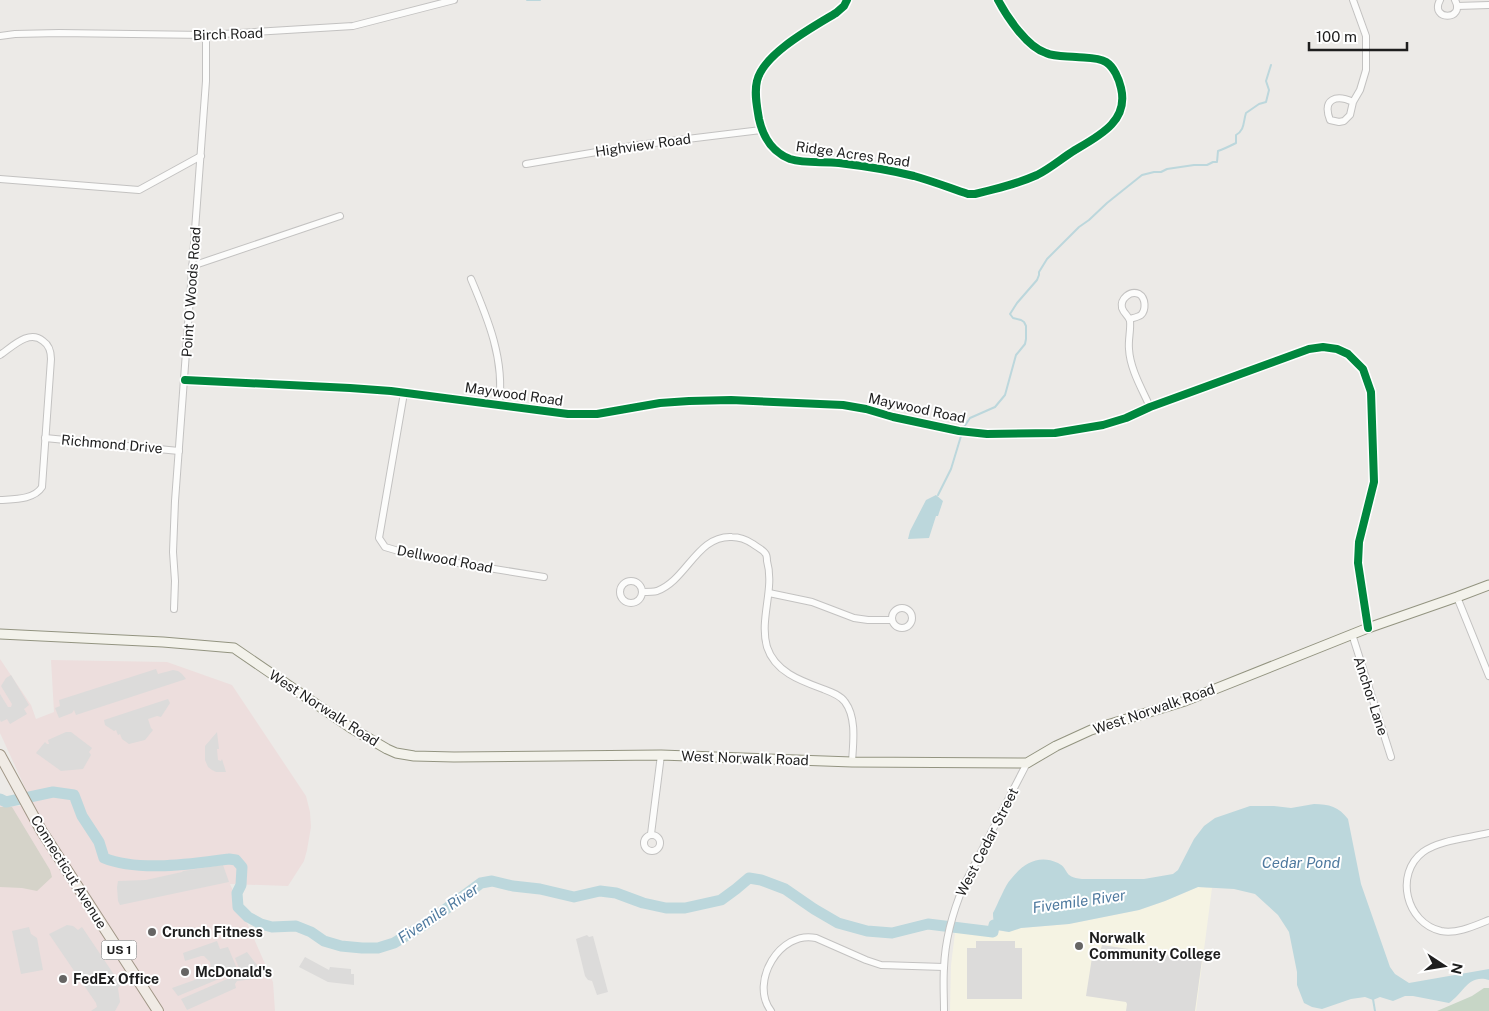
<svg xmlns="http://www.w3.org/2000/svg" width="1489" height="1011" viewBox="0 0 1489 1011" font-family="'Public Sans',sans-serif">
<rect width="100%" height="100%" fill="#eceae7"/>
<polygon fill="#eddedd" points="0,659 31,705 36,719 54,712 51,660 167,662 232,685 306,796 310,812 311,827 307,850 304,861 288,886 230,884 273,982 275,1011 0,1011 0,803 18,806 33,805 0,733"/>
<polygon fill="#f5f3e3" points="1198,887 1212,888 1196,1011 950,1011 951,965 956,925 1009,932 1021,928 1069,924 1139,910 1165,901"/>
<polygon fill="#d5d3c9" points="0,807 12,807 50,870 52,877 37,891 22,888 0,887"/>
<polygon fill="#c7d6c6" points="1484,988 1489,988 1489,1011 1437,1011 1472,996"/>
<g fill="#dcdbda">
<polygon points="156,669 158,674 173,670 178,671 182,674 186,679 76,715 74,710 72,713 59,718 55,708 60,706 59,700"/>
<polygon points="11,675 29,705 24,709 27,714 10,724 7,719 1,722 0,720 0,694 8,707 11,707 12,704 1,686 6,678"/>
<polygon points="168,699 170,703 161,717 157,716 148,719 151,728 153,730 145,740 129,744 122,739 120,734 118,735 116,730 114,731 105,725 104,720"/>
<polygon points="66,732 71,732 92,748 89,752 91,755 83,769 61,771 36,753 45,742 47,744 49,744 48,740"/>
<polygon points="217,732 219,749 217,749 218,760 221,761 222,759 226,772 216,772 212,770 208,767 205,760 205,746"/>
<polygon points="223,865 229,882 120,905 118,901 117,887 118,881 146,880 182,872 183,871"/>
<polygon points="67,925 73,926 78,930 82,927 121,985 118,988 120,1002 115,1011 91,1011 97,1007 96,1003 49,934"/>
<polygon points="29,927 31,934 37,938 43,970 21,974 12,931"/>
<polygon points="587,935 589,937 593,936 608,992 597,995 592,981 588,980 585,976 576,939"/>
<polygon points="217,941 220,949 228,947 238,971 178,996 172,988 203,977 209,974 211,968 210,962 204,956 201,956 185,961 183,953"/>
<polygon points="976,941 1015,941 1015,948 1022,948 1022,999 967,999 967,948 976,948"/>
<polygon points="1102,945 1202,960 1195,1011 1126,1011 1127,1004 1126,1002 1086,996 1093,951 1100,952"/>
<polygon points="247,952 264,974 262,978 237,981 235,984 236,988 187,1010 181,999 241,973 235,958"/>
<polygon points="305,957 329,970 330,967 351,969 351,974 354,974 354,985 328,982 299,967"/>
</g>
<g fill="#bcd7dc">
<polygon points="936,495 943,501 938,516 936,516 929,538 908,539 910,531 926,500"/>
<path d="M 1314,804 C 1329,804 1339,807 1348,819 L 1361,884 L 1390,967 L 1395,974 L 1409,983 L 1489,969 L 1489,980 C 1468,974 1464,993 1449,1003 L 1413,996 L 1405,996 L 1393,1001 L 1380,997 L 1373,1000 L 1365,997 L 1351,999 L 1322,1009 L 1312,1007 L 1304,1003 L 1297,985 L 1297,972 L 1289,932 L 1278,915 L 1255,894 L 1234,889 L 1198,887 L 1165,901 L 1139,910 L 1069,924 L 1021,928 L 1009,932 L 997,930 C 994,924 993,920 993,913 C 998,904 1005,885 1011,879 C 1023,864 1038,854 1058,863 C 1070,869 1062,877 1082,879 L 1144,879 L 1173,874 L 1178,870 L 1194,839 L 1204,826 L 1215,818 L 1250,806 L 1274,806 L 1291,808 Z"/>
</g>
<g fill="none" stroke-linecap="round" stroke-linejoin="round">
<g stroke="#bcd7dc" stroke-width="2">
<polyline points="527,0 540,0"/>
<path d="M 964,427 L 970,418 L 995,407 L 1005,395 L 1016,355 L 1025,344 L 1026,339 L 1026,326 L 1024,322 L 1021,320 L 1013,318 L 1010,314 L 1017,303 L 1037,280 L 1039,275 L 1039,272 L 1047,259 L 1079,227 L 1089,220 L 1107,203 L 1142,175 L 1154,172 L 1161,172 L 1167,169 L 1194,165 L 1207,165 L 1213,162 L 1217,162 L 1218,151 C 1224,149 1230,146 1236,143 L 1236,135 C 1245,130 1243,122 1246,113 L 1259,104 L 1266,102 L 1269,90 L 1266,81 L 1271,65"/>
<polyline points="938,495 951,469 961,436"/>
<polyline points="1373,999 1375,1011"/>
</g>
<path stroke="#bcd7dc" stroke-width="11" d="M 0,799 L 6,802 L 53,792 L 74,795 L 82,816 L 99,842 L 104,858 C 138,872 193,864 229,859 L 236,860 L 242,867 L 241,885 L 237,893 L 238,907 L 248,917 L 261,924 L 272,927 L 296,926 L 311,932 L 324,941 L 341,946 L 362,948 L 378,948 L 394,943 L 427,923 L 481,883 L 492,881 L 513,886 L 540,889 L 574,897 L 600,891 L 616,893 L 643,903 L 666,908 L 685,908 L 721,900 L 736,889 L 749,878 L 761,880 L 785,889 L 814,909 L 838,923 L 867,931 L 892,933 L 928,924 L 993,932 L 994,925"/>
<defs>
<g id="minor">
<path d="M 847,0 L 844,6 L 836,13 C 813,27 763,54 757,81 C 754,93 757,107 759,119 C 763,137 772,152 790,159 C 806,164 823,161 839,163 C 864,166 890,170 914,176 C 932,181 950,188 968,194 L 975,194 C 996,189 1017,184 1037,175 C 1051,168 1062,158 1075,150 C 1099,136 1129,121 1121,88 C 1119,79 1114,67 1106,62 C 1098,57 1085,58 1076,57 C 1066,56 1055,57 1046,53 C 1027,47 1007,17 998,0"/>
<path d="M 1353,0 L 1366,36 L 1366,70 L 1360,90 L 1353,102 L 1350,115 L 1344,121 L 1339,122 L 1330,120 C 1322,99 1336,94 1353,102"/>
<path d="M 1440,0 C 1429,21 1466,21 1455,0"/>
<polyline points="1457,6 1489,5"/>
<polyline points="0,36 15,34 59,33 206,35 353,26 454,0"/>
<polyline points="526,164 638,145 761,130"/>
<polyline points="0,179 139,190 201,156"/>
<polyline points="192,266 340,216"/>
<path d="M 471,279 C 488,319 505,360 499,404"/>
<path d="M 1130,319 C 1133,318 1138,317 1141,315 C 1146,310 1146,298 1139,294 C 1130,290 1120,299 1122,308 C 1124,314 1129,316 1130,321 C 1131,330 1128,340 1129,349 C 1130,369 1142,389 1150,407"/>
<path d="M 0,355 C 12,347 29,329 43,341 C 49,345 51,352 51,359 L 42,487 C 34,500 13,499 0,500"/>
<polyline points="185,380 350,388 391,391 568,414 597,414 660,403 689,401 731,400 843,405 866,409 893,417 959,431 987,434 1055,433 1103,425 1126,418 1150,407 1309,349 1323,347 1337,349 1348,354 1363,369 1371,392 1374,482 1359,542 1358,563 1368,628"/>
<polyline points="404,393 379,538 385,547 402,552 439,560 544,577"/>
<polyline points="45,438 179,451"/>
<circle cx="631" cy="592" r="11"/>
<path d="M 642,592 C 647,592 653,592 657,591 C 687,580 697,535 732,537 C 740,537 747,540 753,544 C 757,547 763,550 765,553 C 767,555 767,558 767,561 C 775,589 759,619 767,647 C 775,672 801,681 823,689 C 831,692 840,695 845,702 C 857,718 853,744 852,762"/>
<polyline points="769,593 812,602 854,618 868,620 892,620"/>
<polyline points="1457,597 1489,676"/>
<circle cx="902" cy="618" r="10"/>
<polyline points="174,609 175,581 173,552 175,501 206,81 206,35"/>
<polyline points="1352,634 1391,757"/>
<path d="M 1489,833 C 1469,838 1439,840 1423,852 C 1394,874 1406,923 1441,931 C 1457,934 1474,926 1489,920"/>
<polyline points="651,834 661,755"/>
<circle cx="652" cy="843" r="8"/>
<path d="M 771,1011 C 749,982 780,930 816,938 L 866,960 L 881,965 L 944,967"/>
<path d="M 944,1011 C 944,997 943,982 944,968 C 945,940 953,911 964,885 L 1027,763"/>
</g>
<polyline id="secondary" points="0,634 163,642 234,648 351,728 387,749 396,753 414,756 454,757 661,755 852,762 1027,763 1056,746 1091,730 1185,701 1368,628 1457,597 1489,585"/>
<polyline id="primary" points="0,755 41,830 158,1011"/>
</defs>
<use href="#minor" stroke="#c3c2c1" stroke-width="8"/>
<use href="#secondary" stroke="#939480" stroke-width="11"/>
<use href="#primary" stroke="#a09686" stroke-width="12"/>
<use href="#minor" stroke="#fcfcfb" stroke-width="6"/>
<use href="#secondary" stroke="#f3f2eb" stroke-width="9"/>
<use href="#primary" stroke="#f0ebe5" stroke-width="10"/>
<defs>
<g id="cycleway">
<path d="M 847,0 L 844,6 L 836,13 C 813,27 763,54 757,81 C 754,93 757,107 759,119 C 763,137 772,152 790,159 C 806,164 823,161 839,163 C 864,166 890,170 914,176 C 932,181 950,188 968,194 L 975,194 C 996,189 1017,184 1037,175 C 1051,168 1062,158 1075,150 C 1099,136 1129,121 1121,88 C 1119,79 1114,67 1106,62 C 1098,57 1085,58 1076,57 C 1066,56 1055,57 1046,53 C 1027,47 1007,17 998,0"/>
<polyline points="185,380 350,388 391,391 568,414 597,414 660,403 689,401 731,400 843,405 866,409 893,417 959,431 987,434 1055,433 1103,425 1126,418 1150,407 1309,349 1323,347 1337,349 1348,354 1363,369 1371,392 1374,482 1359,542 1358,563 1368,628"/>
</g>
</defs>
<use href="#cycleway" stroke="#fff" stroke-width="11"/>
<use href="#cycleway" stroke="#00873e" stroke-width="8"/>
</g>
<g fill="#666564" stroke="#fff" stroke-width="2">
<circle cx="152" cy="932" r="5"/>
<circle cx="1079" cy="946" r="5"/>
<circle cx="185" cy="972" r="5"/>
<circle cx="63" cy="979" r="5"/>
</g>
<g text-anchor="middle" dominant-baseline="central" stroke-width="4" stroke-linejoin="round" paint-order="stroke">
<rect fill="#fff" stroke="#626262" stroke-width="1" x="101.5" y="940.5" width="35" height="19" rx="4"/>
<g font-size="12" font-weight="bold" fill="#1e1e1e">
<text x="119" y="950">US 1</text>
</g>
<g font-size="14" fill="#1e1e1e" stroke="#fff">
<text transform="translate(228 34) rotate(-2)">Birch Road</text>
<text transform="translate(643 145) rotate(-8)">Highview Road</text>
<text transform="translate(853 154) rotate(8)">Ridge Acres Road</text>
<text transform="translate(191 292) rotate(-86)">Point O Woods Road</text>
<text transform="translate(514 394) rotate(8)">Maywood Road</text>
<text transform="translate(917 408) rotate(12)">Maywood Road</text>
<text transform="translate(112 444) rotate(5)">Richmond Drive</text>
<text transform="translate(445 559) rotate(11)">Dellwood Road</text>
<text transform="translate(1371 696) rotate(72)">Anchor Lane</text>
<text transform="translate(324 708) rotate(33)">West Norwalk Road</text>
<text transform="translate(1154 709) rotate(-19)">West Norwalk Road</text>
<text transform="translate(745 758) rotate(2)">West Norwalk Road</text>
<text transform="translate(987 842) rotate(-63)">West Cedar Street</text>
<text transform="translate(69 872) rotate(58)">Connecticut Avenue</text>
</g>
<g font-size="14" font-weight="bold" fill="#1e1e1e" stroke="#fff" text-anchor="start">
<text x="162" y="932">Crunch Fitness</text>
<text x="1089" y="938">Norwalk<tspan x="1089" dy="16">Community College</tspan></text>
<text x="195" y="972">McDonald's</text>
<text x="73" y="979">FedEx Office</text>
</g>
<g font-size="15" font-style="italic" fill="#4f7a9f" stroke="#fff">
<text x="1301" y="862">Cedar Pond</text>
<text transform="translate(1079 901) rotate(-8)">Fivemile River</text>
<text transform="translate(438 913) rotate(-34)">Fivemile River</text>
</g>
</g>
<g transform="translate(1444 966) rotate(102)" stroke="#ffffff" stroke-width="4" paint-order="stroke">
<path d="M0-4L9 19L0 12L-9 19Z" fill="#1e1e1e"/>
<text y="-8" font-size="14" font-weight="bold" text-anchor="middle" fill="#1e1e1e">N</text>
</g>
<path d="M1309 42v8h98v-8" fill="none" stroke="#1e1e1e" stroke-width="2.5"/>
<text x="1316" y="42" font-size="15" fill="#1e1e1e" stroke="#ffffff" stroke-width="4" paint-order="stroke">100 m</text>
</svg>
